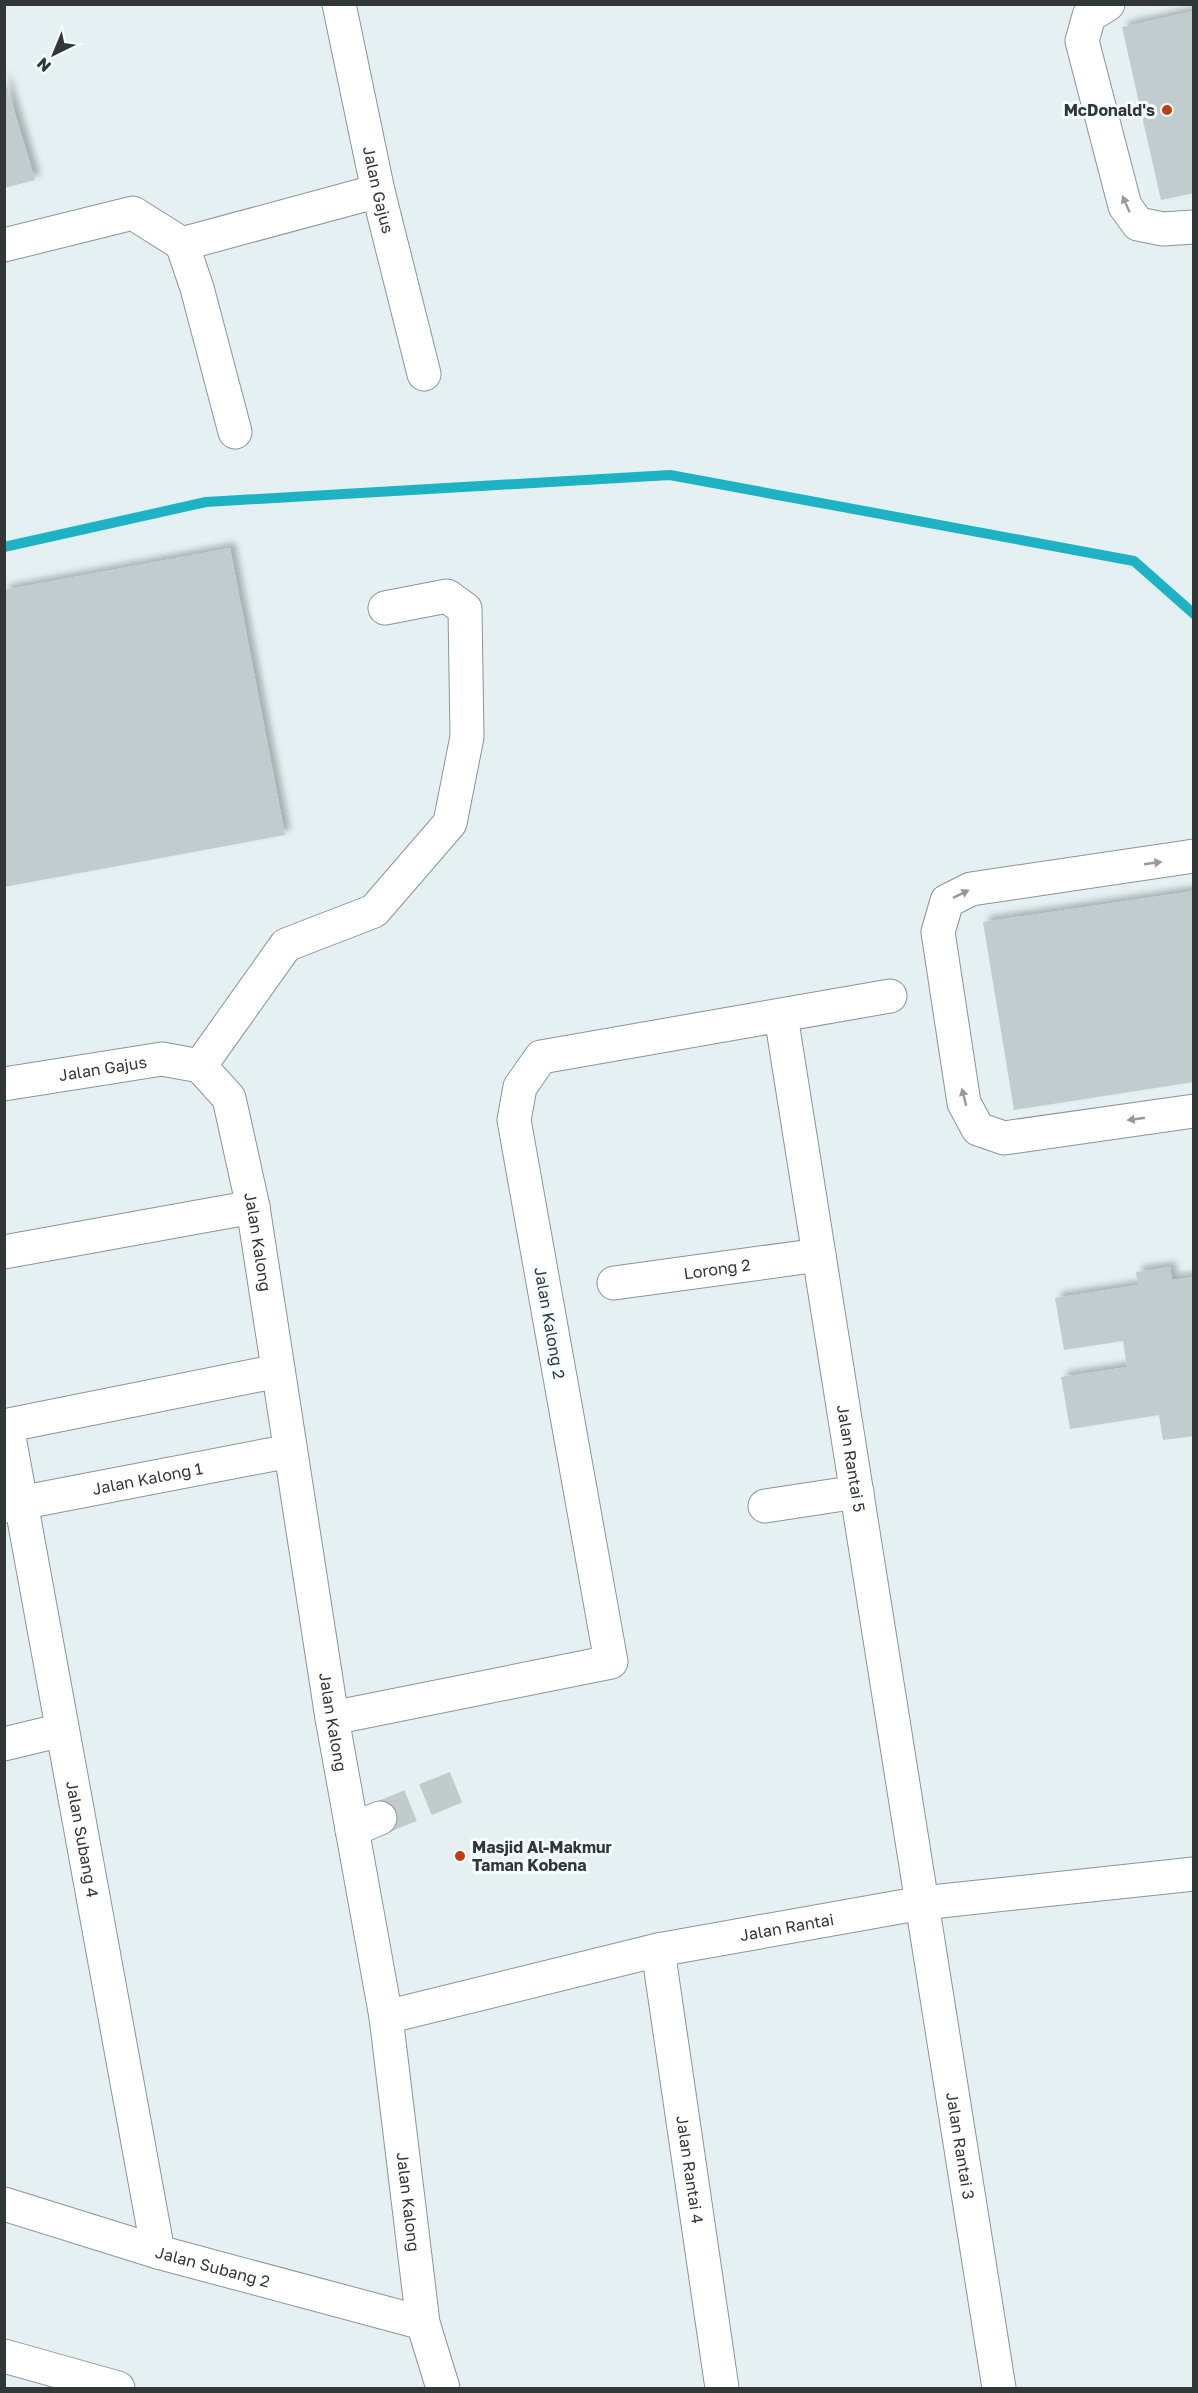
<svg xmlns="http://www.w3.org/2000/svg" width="1198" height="2393" viewBox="0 0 1198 2393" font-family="'Golos Text',sans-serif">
<defs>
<filter id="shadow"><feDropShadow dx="5.5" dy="-5.5" stdDeviation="3" flood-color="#0004"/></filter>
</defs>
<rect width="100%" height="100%" fill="#e5f0f2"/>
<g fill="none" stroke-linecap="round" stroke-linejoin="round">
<polyline stroke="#1eb2c5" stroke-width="10" points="4,547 206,502 670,475 1134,561 1194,614"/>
</g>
<g fill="#c1ccce" filter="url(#shadow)">
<polygon points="1194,11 1194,193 1161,200 1122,27"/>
<polygon points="4,77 35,180 4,188"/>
<polygon points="230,548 285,835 4,887 4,590"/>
<polygon points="1194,891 1194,1082 1014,1110 983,922"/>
<polygon points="1170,1267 1172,1280 1194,1277 1194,1436 1163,1440 1159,1415 1070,1429 1061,1377 1127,1367 1123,1341 1064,1350 1055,1298 1138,1285 1136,1272"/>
</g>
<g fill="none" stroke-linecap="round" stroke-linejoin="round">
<polyline stroke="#c1cbcc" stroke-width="33" stroke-dasharray="33 16" stroke-linecap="butt" points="380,1818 464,1784"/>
<defs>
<g id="minor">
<path id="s1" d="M 339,4 L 378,191 L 424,374"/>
<polyline points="1108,4 1089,16 1082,41 1125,206 1138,224 1163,229 1194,227"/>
<polyline points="182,244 197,288 235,432"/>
<polyline points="4,245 133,213 182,244 378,191"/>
<polyline points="1194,856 971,889 947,901 938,932 964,1103 978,1129 1004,1138 1194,1111"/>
<path id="s2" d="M 781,1016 L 999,2388"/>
<path id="s3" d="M 200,1066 L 229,1098 L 253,1207 L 332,1718 L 386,2017 L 423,2323 L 443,2388"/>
<polyline points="200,1066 286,945 374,911 450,823 467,737 465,609 447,596 385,608"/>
<path id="s4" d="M 4,1084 L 162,1059 L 200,1066"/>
<polyline points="4,1252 253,1207"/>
<path id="s5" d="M 614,1283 L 819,1255"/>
<polyline points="4,1426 278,1371"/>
<path id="s6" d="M 7,1426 L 158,2252"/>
<path id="s7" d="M 4,1506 L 290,1451"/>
<polyline points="765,1506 857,1492"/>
<polyline points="332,1718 611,1662 514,1120 520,1087 541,1057 890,996"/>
<polyline points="4,1744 62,1730"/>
<polyline points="352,1830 380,1818"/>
<path id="s8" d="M 658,1950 L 722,2388"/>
<path id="s9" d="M 386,2017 L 658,1950 L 922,1903 L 1194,1874"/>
<path id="s10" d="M 4,2204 L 158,2252 L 423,2323"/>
<polyline points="4,2356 118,2388"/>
</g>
</defs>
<use href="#minor" stroke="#8b9597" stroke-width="35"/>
<use href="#minor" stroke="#fff" stroke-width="33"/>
</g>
<defs><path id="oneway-solid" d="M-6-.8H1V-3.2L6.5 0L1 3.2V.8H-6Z" transform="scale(1.5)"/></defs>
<g fill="#989a9a">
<use href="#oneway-solid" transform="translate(1126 204) rotate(-114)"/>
<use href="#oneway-solid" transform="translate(1153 863) rotate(-8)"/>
<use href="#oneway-solid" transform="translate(961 894) rotate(-26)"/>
<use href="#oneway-solid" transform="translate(964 1097) rotate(-104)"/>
<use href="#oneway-solid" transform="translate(1136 1119) rotate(172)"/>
</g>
<g fill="#c43c0b" stroke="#f4fdff" stroke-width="2">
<circle cx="1167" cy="110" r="6"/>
<circle cx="460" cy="1856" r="6"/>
</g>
<g text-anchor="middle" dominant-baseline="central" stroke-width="6" stroke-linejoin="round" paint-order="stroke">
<g font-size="16" font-weight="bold" fill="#313636" stroke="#f4fdff" text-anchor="end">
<text x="1155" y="110">McDonald's</text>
<text x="472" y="1847" text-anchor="start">Masjid Al-Makmur<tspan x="472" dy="18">Taman Kobena</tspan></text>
</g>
<g font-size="16" fill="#313636" stroke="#f4fdff">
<text stroke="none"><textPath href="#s1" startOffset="190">Jalan Gajus</textPath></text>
<text stroke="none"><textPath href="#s4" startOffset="100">Jalan Gajus</textPath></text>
<text stroke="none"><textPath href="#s3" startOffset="190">Jalan Kalong</textPath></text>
<text stroke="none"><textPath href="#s5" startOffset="104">Lorong 2</textPath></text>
<text transform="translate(550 1323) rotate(80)">Jalan Kalong 2</text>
<text stroke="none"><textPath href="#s2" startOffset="448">Jalan Rantai 5</textPath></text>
<text stroke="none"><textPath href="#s7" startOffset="146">Jalan Kalong 1</textPath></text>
<text stroke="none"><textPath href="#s3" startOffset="676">Jalan Kalong</textPath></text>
<text stroke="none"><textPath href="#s6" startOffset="420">Jalan Subang 4</textPath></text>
<text stroke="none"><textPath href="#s9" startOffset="411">Jalan Rantai</textPath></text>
<text stroke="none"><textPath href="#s2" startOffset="1144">Jalan Rantai 3</textPath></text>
<text stroke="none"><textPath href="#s8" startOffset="222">Jalan Rantai 4</textPath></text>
<text stroke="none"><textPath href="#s3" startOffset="1162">Jalan Kalong</textPath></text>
<text stroke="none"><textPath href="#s10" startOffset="218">Jalan Subang 2</textPath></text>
</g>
</g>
<rect width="1198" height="2393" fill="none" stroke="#313636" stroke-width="12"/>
<g transform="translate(54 54) rotate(223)" stroke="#f4fdff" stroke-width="4.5" paint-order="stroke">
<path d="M0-4.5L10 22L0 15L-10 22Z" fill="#313636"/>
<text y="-9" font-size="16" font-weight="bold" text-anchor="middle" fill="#313636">N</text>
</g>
</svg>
